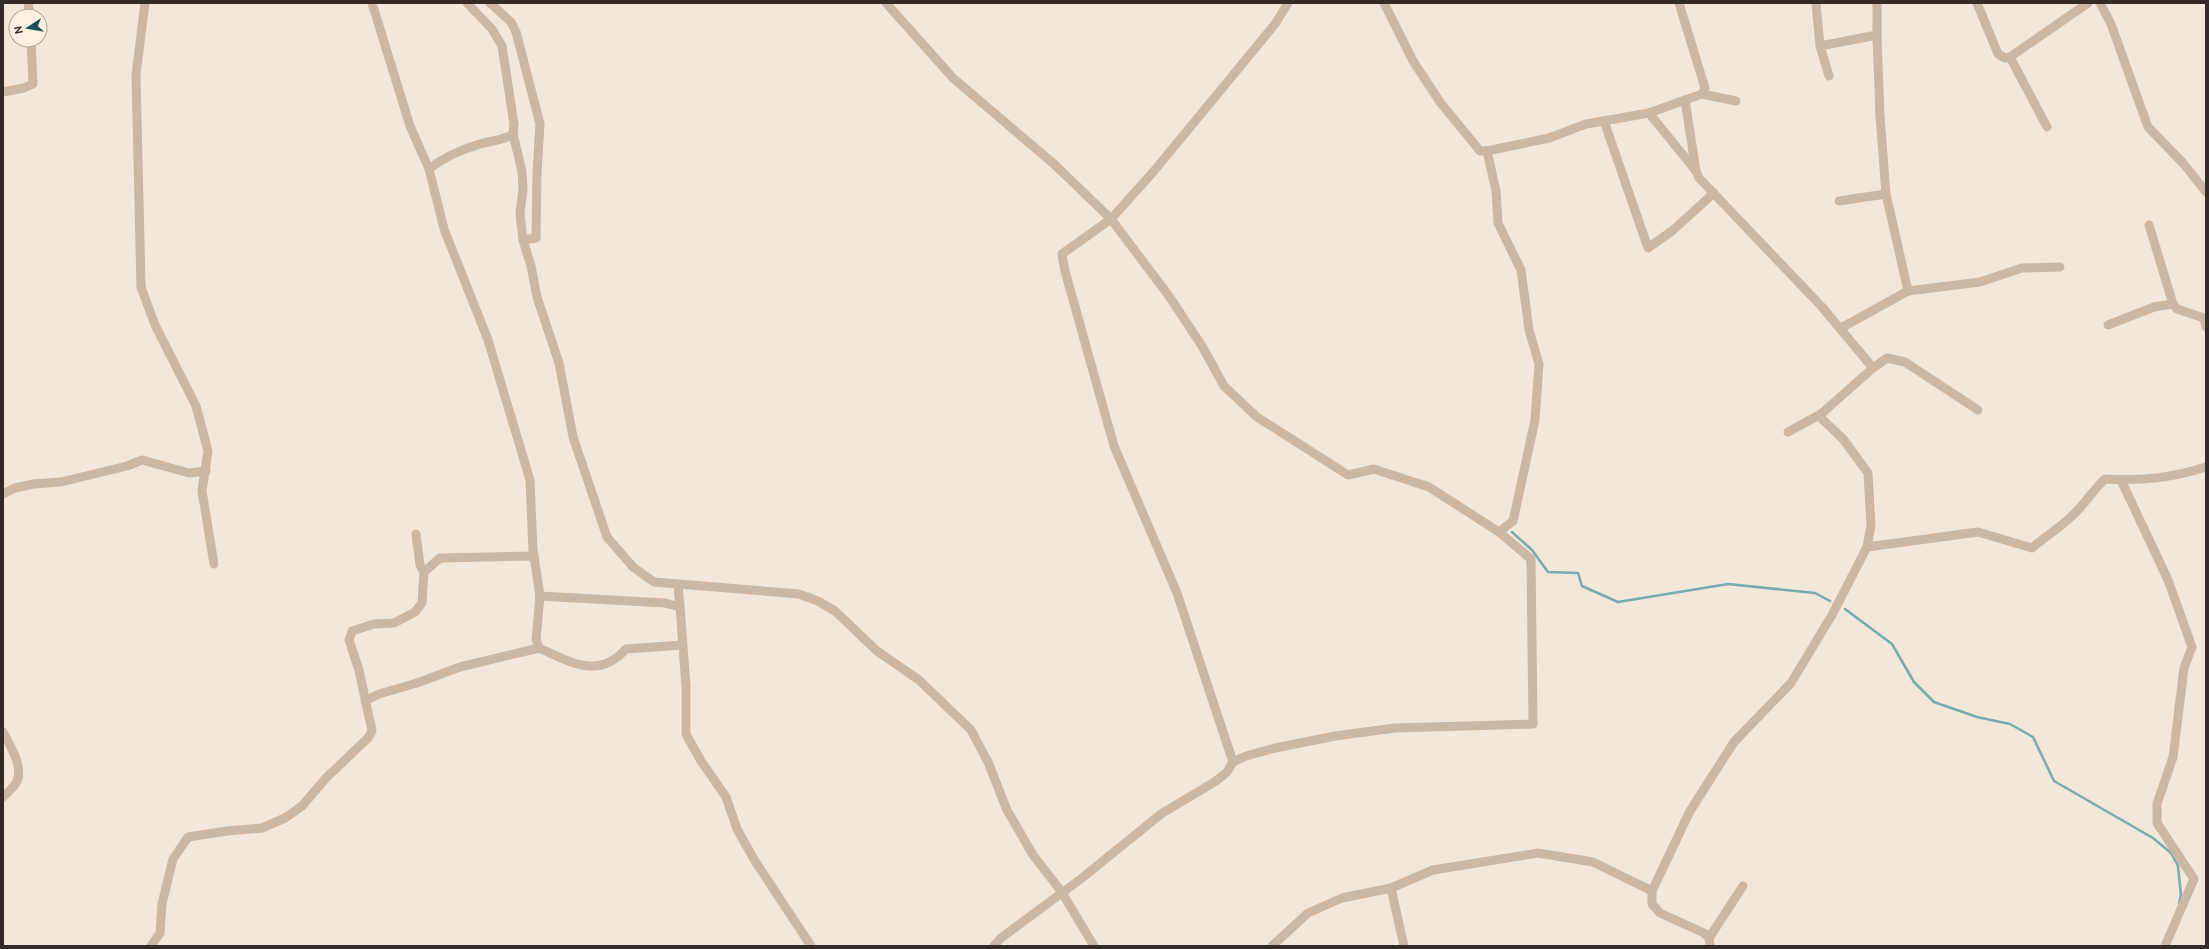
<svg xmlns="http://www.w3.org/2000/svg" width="2209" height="949" viewBox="0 0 2209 949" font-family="Cabin,sans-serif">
<rect width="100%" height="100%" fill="#f2e7d8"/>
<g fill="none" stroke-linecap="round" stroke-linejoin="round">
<g stroke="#76abb0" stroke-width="2.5">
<polyline points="1512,532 1532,550 1548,572 1578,573 1582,586 1618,602 1728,584 1815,593 1830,601"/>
<polyline points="1845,609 1892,644 1914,682 1934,702 1977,717 2010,724 2033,737 2054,781 2153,838 2171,853 2178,866 2181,895 2179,903"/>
</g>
<g stroke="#cab7a4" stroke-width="9">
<polyline points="28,3 30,16"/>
<polyline points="145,3 136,75 141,287 155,325 196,406 208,451 202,491 214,564"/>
<polyline points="372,3 410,126 429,169"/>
<polyline points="467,3 492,29 502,46 514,124 513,134 522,171 523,189 520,213 523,240 531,266 537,297 559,363 573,437 607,537 633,567 654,582 799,594 818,601 835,611 877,651 919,680 971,730 988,762 1007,810 1033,855 1061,891 1094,946"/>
<polyline points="490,3 511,22 516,32 540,124 537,173 536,238 523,240"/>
<polyline points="886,3 953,78 1055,165 1111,219 1169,296 1202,346 1224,386 1257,417 1348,475 1374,469 1429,487 1499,532"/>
<polyline points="1679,3 1705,88 1702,94 1685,100 1696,171 1699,178 1822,307 1873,368 1821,414 1822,419 1843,439 1868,473 1871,526 1867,547"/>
<polyline points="1816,3 1820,46"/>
<polyline points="1977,3 1998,54 2005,58 2010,57 2088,3"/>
<polyline points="2100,3 2111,24 2148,127 2183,163 2206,192"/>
<polyline points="2010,57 2047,127"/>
<polyline points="1829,76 1820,46 1877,35 1877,3"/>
<polyline points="3,92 24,88 33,84 31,40"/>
<polyline points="1702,94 1736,101"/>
<polyline points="1649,113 1696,171"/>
<polyline points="1604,121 1648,248 1672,231 1714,193"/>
<path d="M 513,134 C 503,141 492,140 480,144 C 463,149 443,158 429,169 L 444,229 L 488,340 L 530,480 L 533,550 L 540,596 L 665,603 L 680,607 L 686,686 L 686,734 L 701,761 L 726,797 L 737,829 L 755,861 L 811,946"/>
<polyline points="1487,151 1549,138 1586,124 1649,113 1685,100"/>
<polyline points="1839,201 1886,194 1880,116 1877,35"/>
<polyline points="2149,225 2173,304 2177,309 2204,318 2206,327"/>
<polyline points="1908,291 1980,282 2022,268 2060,267"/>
<polyline points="2108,325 2154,307 2173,304"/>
<polyline points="1841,328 1908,291 1886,194"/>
<polyline points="1873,368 1887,358 1905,362 1978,410"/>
<polyline points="1788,432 1821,414"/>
<polyline points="2121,480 2168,580 2192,647 2184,668 2173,757 2157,804 2157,823 2194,879 2165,946"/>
<polyline points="3,494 15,488 33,484 61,482 127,466 142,460 189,473 206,471"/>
<polyline points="416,534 420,565 424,572"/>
<polyline points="678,585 680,607"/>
<path d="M 540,596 L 536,639 L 539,648 C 571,662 598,680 626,649 L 682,645"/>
<polyline points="365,701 379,694 417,683 460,667 539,648"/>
<path d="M 3,732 C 10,746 25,768 16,783 C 13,788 7,793 3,797"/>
<polyline points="1233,762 1246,756 1275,748 1335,736 1395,728 1533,724 1531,559 1499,532 1513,521 1535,420 1539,364 1529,330 1521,270 1498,223 1496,191 1487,151 1480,151 1440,102 1413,61 1384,3"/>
<polyline points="1391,888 1404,946"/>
<polyline points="1709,938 1743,886"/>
<polyline points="151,946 160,933 162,904 173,859 188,837 227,831 262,828 285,818 302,806 326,778 368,738 372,731 359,670 349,640 352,631 374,624 394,623 415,612 422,603 424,572 440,558 534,556"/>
<polyline points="994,946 1001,938 1082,878 1161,814 1216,781 1227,772 1233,762 1177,593 1114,446 1065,271 1062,254 1111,219 1154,171 1275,24 1288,3"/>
<polyline points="1272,946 1308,913 1342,898 1391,888 1433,870 1538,853 1593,862 1652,891"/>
<path d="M 1710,946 L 1709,938 L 1704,933 L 1660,913 L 1652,904 L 1652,891 L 1690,811 L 1734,742 L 1791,683 L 1832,615 L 1867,547 L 1978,532 L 2032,548 C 2046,536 2063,526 2076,512 C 2087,501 2094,489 2105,479 C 2142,481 2171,478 2206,467"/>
</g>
</g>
<rect width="2209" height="949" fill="none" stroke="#352b26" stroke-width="8"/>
<g transform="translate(28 28) rotate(258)"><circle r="19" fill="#faf1e4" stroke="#aba298"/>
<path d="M0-3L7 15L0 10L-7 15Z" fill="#1a5158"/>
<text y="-6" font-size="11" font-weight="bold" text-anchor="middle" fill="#352b26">N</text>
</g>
</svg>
